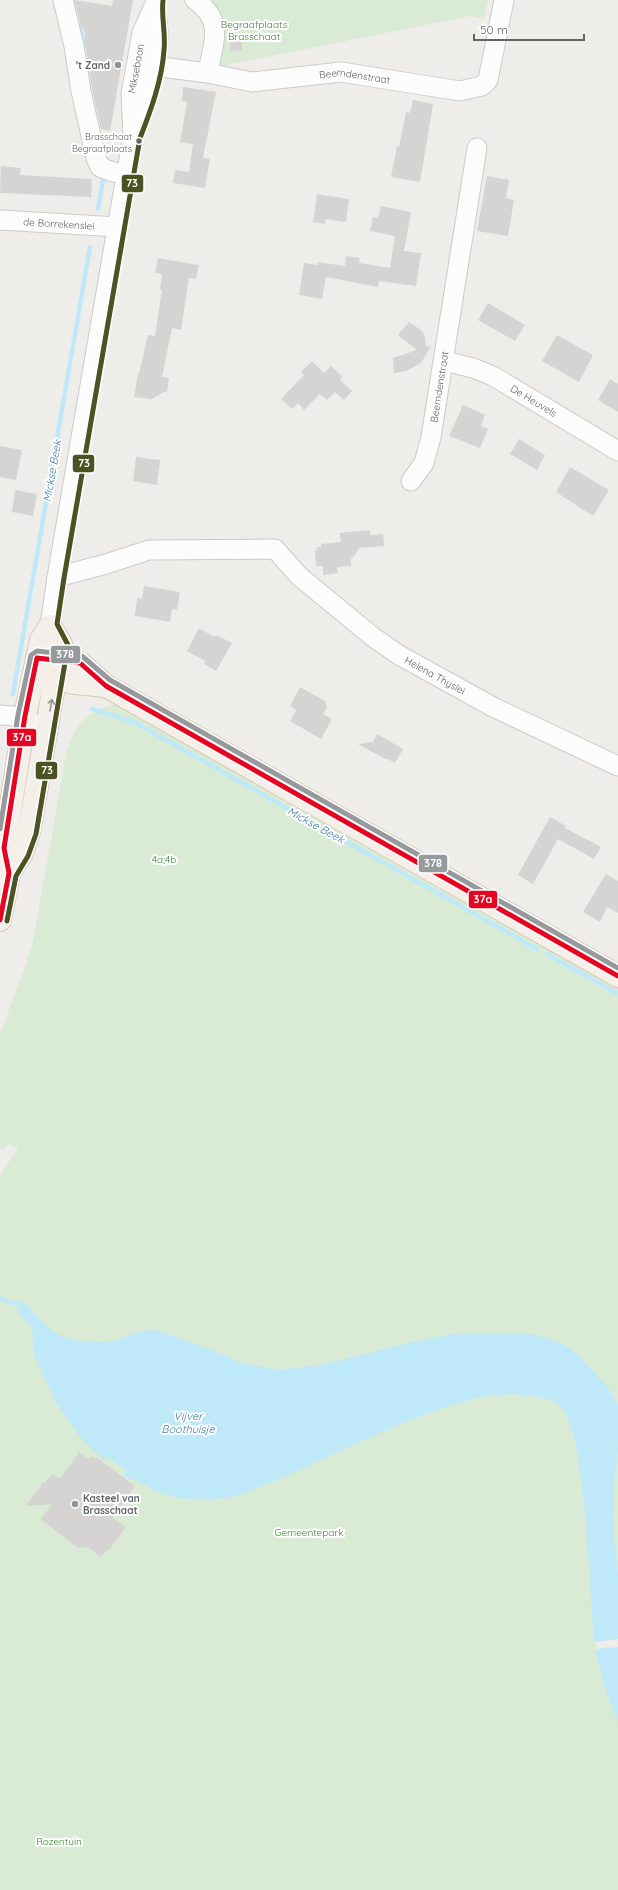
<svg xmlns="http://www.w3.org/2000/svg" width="618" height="1890" viewBox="0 0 618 1890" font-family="Quicksand,sans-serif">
<rect width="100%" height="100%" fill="#efedea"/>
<g fill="#daebd5">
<path d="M 207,0 L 488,0 L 484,19 L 470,16 L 222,66 L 218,65 C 230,35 221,27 207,0 Z"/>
<path d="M 120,703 L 618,986 L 618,1890 L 0,1890 L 0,1174 L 18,1149 L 9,1143 L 3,1150 L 0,1148 L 0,1034 L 26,964 L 33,941 L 67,749 C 79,719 88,711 120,703 Z"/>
</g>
<path fill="#bfe8f9" d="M 23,1300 C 44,1324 55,1342 90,1341 C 97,1341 105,1342 111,1341 C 127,1338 140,1329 156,1330 L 207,1348 L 242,1363 L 280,1370 L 326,1364 L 416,1341 L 459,1333 L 527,1333 L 547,1338 L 563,1344 L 576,1353 L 608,1387 L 618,1405 L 618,1450 L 615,1469 L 613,1526 L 618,1575 L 618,1722 C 608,1699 601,1676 596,1651 C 588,1607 588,1430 560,1406 C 550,1398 536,1396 523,1395 C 496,1392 469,1399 443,1408 C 389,1426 339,1453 286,1476 C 266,1484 246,1495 224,1498 C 192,1502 161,1498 135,1479 L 131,1480 L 124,1475 L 127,1471 L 106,1456 L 104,1460 L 80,1437 L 56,1402 L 34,1355 L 32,1328 L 17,1311 Z"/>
<polygon fill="#efedea" points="618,1639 618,1647 596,1649 595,1642"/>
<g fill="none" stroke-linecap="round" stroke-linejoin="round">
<g stroke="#bfe8f9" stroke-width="4.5">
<polyline points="77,24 83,36 83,47"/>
<polyline points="98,209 104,174"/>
<polyline points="13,694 90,247"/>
<polyline points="92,709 134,722 537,949"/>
<polyline points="547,954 618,994"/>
<polyline points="0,1298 20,1305"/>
</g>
</g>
<g fill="#d6d4d3">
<polygon points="74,0 112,6 113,0 133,0 110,131 101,129 92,89 85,43 85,32 81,26"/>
<polygon points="242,39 242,50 231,51 230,40"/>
<polygon points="183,87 216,92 203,158 210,159 205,188 173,183 175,170 189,172 193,144 180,142 187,102 182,101"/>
<polygon points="413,100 433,104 420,182 391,177 397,146 399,147 406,112 410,113"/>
<polygon points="1,166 21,168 20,175 92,179 91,197 0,193"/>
<polygon points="487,176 509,180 506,198 514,200 508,236 477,231"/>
<polygon points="317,194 349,199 346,222 326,219 325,224 313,222"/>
<polygon points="381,206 411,212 404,251 421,253 416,286 379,281 378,287 326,277 322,299 299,295 304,263 317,265 318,262 345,266 346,256 360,258 359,263 390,268 395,236 370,231 373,217 378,218"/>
<polygon points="158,258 199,265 196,279 189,278 181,330 172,328 162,377 169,378 167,392 164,392 152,399 134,397 138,373 139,374 148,335 155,336 162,290 160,289 162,274 155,273"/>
<polygon points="488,303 525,325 515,341 478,320"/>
<polygon points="409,322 421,330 425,336 426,347 431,346 421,363 406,371 394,373 393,358 417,350 398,335"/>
<polygon points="557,335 593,355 579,382 542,361"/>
<polygon points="312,361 324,373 331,366 343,377 340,380 352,391 344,400 335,392 327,400 320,394 304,410 298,403 292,409 281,399 304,375 301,372"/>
<polygon points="610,379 618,384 618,412 598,400"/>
<polygon points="463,405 485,415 481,426 488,429 480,448 449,436"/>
<polygon points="519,439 545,455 537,470 510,454"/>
<polygon points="0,446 22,450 16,480 0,477"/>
<polygon points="136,457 160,460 157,485 133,481"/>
<polygon points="570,467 609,490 593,516 556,492"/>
<polygon points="15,490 37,494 33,516 12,512"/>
<polygon points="370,530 370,535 383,534 384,546 359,548 355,555 351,558 351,566 337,567 338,573 323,575 323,566 316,566 315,550 317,550 317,547 321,547 321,544 341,542 340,533"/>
<polygon points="144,586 180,592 177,610 172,609 170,622 135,616 137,598 142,599"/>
<polygon points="199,628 214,637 216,635 232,643 216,671 204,664 205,661 187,651"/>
<polygon points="300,687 325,701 327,707 323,714 332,719 321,739 290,721 296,710 290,706"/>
<polygon points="377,734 403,749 395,763 386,758 385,759 358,744 373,742"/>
<polygon points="550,817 566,826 565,828 601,847 594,859 558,839 533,884 518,875"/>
<polygon points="606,874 618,881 618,913 607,907 600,922 583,912"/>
<polygon points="79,1452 89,1459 91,1456 95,1459 96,1457 135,1486 112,1517 126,1527 109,1550 106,1551 101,1557 88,1547 79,1548 75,1546 41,1519 52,1504 26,1506 43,1482 45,1483 52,1474 60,1479"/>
</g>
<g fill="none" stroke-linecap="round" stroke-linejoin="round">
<defs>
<g id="minor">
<polyline points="63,0 74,46 81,91 96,158 100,167 110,171 126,175"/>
<path d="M 195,0 C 226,21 212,45 208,73"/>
<path id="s1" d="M 137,64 L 208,73 L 252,82 L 341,72 L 460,91 L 482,86 L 488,80 L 504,0"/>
<path d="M 135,129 C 147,99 156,72 158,39 C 159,28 156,16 155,5"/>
<path id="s2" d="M 0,220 L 118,227"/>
<path id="s3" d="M 444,361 L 473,368 L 493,376 L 618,451"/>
<path id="s4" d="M 411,481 L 424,463 L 431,437 L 477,148"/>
<path id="s5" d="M 57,577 L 106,564 L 149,550 L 275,549 L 299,576 L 373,637 L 399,655 L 493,707 L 618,766"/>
<path id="s6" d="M 50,626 L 57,577 L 133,136 L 131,94 L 142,33 L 155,4"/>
<path d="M 0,715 C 30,717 28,715 44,741"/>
</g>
<g id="major">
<polyline points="37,658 80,663 106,686 618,976"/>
<polyline points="41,675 75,683 106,686"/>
<polyline points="0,920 9,873 4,848 25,716 41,640 50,626 61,644 29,832 22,853 9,873"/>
</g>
</defs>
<use href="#minor" stroke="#cbcbca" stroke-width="21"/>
<use href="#major" stroke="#d7cab7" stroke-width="24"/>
<use href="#minor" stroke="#fdfcfc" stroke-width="19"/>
<use href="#major" stroke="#f4f0e9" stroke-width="22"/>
<defs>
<polyline id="bus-1" points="0,920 9,873 4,848 25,716 37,658 80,663 106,686 618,976"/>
<path id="bus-2" d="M 7,921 L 16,876 L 28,856 L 36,834 L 68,645 L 57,624 L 64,578 L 140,138 C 151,110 162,80 164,50 C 166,33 161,17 163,1"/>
<polyline id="bus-3" points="0,829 18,715 31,655 37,651 82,656 110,680 618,968"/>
</defs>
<use href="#bus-1" stroke="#fff" stroke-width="8"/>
<use href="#bus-2" stroke="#fff" stroke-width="8"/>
<use href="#bus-3" stroke="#fff" stroke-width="8"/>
<use href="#bus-1" stroke="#e40521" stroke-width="5"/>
<use href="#bus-2" stroke="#4a5321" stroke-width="5"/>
<use href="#bus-3" stroke="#979a9d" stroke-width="5"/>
</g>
<defs><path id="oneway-shaft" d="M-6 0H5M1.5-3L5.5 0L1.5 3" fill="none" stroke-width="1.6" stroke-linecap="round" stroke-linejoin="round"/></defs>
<use stroke="#939595" href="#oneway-shaft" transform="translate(51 705) rotate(-80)"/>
<g fill="#919496" stroke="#fff" stroke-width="1.5">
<circle cx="118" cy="65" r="4"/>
<circle cx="75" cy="1504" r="4"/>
</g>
<circle fill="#5f6468" stroke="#fff" stroke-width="1.5" cx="139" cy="141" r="3.5"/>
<g text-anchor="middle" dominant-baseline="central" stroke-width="4" stroke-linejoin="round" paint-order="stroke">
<g font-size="9" fill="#5f6468" stroke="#fff" text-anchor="end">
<text x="132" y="136">Brasschaat<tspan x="132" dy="12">Begraafplaats</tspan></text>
</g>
<g font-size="10" fill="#3a8431" stroke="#fff">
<text x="254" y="24">Begraafplaats<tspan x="254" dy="12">Brasschaat</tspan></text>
<text x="164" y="859">4a;4b</text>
<text x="309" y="1532">Gemeentepark</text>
<text x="59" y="1841">Rozentuin</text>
</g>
<g font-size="10" font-weight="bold" fill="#5f6468" stroke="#fff" text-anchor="end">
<text x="110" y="65">'t Zand</text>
<text x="83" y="1498" text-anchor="start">Kasteel van<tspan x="83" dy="12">Brasschaat</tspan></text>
</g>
<g font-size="10" fill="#5f6468" stroke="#fff">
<text stroke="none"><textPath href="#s6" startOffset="565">Miksebaan</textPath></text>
<text stroke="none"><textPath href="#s1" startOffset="220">Beemdenstraat</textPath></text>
<text stroke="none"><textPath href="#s2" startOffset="59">de Borrekenslei</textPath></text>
<text stroke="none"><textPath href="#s4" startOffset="100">Beemdenstraat</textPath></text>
<text stroke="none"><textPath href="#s3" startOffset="99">De Heuvels</textPath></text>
<text stroke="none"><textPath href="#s5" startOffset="427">Helena Thyslei</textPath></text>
</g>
<g font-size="11" font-style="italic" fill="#3b7da4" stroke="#fff">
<text transform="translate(52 471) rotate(-80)">Mickse Beek</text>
<text transform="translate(316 825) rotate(29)">Mickse Beek</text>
<text x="188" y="1416">Vijver<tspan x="188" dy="13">Boothuisje</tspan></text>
</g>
</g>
<g stroke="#fff" stroke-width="1.5">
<rect x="121" y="174" width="23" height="19" rx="4" fill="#4a5321"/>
<rect x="72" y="454" width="23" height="19" rx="4" fill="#4a5321"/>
<rect x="50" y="645" width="31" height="19" rx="4" fill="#979a9d"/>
<rect x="6" y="728" width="31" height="19" rx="4" fill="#e40521"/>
<rect x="35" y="761" width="23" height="19" rx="4" fill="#4a5321"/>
<rect x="418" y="854" width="30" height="19" rx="4" fill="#979a9d"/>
<rect x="468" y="890" width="30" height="19" rx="4" fill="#e40521"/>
</g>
<g font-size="11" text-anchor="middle" font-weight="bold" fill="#fff">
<text x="132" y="187">73</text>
<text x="84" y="467">73</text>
<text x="65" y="658">378</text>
<text x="22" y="741">37a</text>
<text x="47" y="774">73</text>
<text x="433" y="867">378</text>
<text x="483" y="903">37a</text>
</g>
<path d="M474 34v6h110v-6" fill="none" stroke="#5f6468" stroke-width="2"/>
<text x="480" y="34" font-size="12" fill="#5f6468" stroke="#ffffff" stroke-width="3" paint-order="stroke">50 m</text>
</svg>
